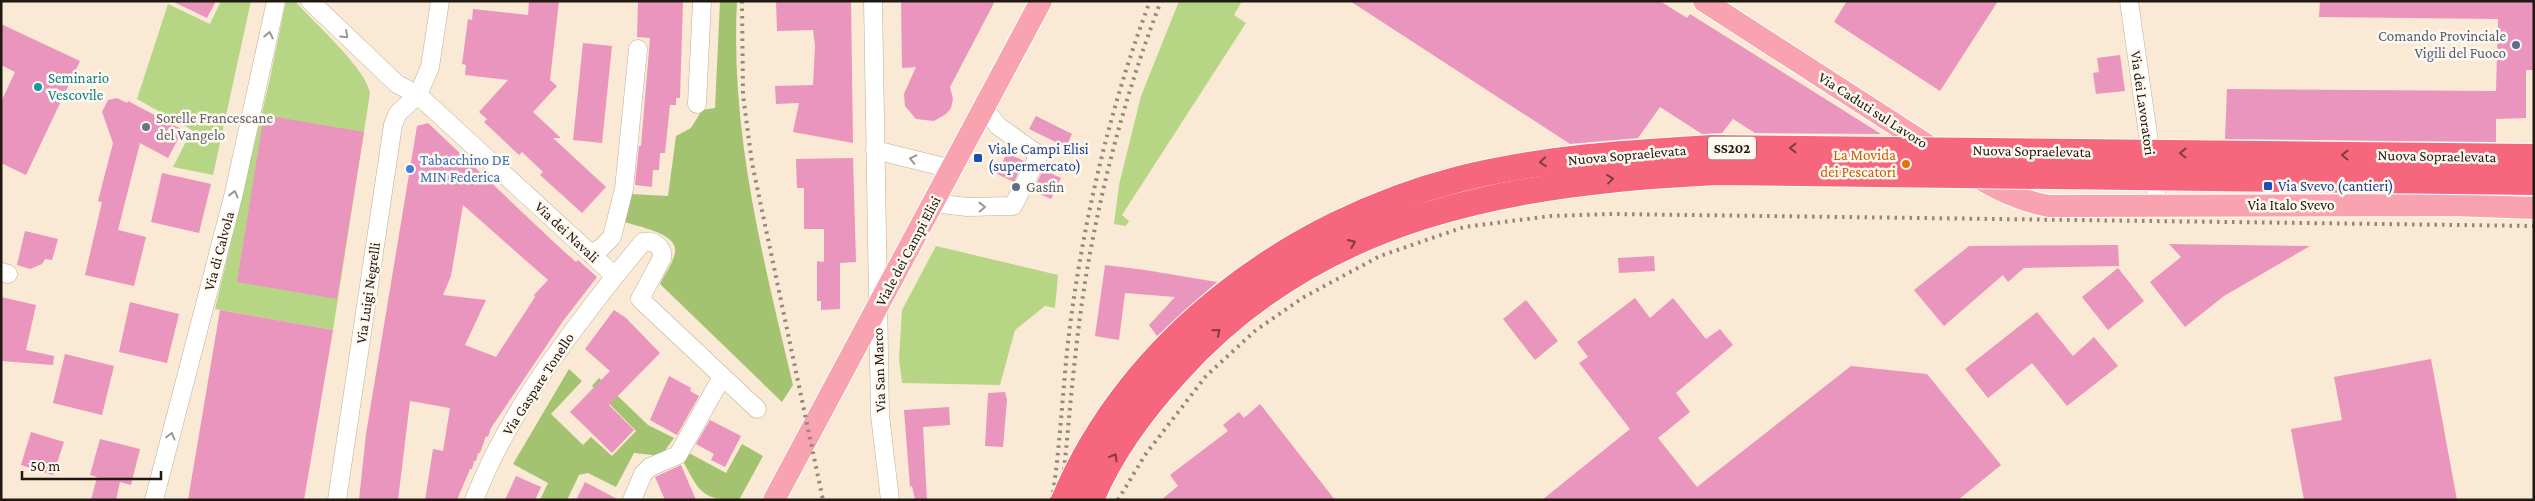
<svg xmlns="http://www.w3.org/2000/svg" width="2535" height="501" viewBox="0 0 2535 501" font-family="'Crimson Pro',serif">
<rect width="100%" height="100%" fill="#fae9d4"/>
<g fill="#b7d685">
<polygon points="221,1 251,1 213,175 173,167 192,130 137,99 168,4 210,24"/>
<path d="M 286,1 L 295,1 C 314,23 366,68 370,93 L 333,330 L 215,309 L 269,83 Z"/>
<polygon points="1179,1 1242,1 1234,15 1246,23 1122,215 1129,221 1126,226 1114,224 1119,185 1141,96"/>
<polygon points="936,246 1058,275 1055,308 1045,306 1015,330 1000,385 902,383 899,359 902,310"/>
</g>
<g fill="#a4c371">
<path d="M 720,1 L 737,1 C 730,132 763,259 793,385 L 782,402 L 660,284 C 664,275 674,262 675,252 C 678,233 638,227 625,222 L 631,194 L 668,196 L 676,136 L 691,128 L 702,110 L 715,108 Z"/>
<polygon points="569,369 582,381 551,414 583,445 591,437 612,456 636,431 592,386 599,378 648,425 674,438 661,456 634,453 616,487 588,473 579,475 567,500 540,500 548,483 513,464"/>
<path d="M 742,444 L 763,456 L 739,500 C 703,500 700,493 684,463 L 689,453 L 726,473 Z"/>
</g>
<g fill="#e995be" fill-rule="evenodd">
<polygon points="172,1 216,1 207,18"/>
<polygon points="529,1 559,1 550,80 557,86 533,112 561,138 553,138 606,187 582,213 540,175 543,172 522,152 519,155 484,122 487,119 479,112 508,80 465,75 466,65 462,64 468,19 472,20 473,9 528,15"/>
<polygon points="638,1 683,1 680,98 676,98 676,105 670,105 665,153 660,153 659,170 653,170 652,187 635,185 639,146 641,146 650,38 637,37"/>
<polygon points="776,1 851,1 853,143 793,132 799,103 776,104 775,86 813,85 815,46 813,30 777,31"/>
<polygon points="901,1 995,1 950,87 953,99 951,108 946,114 934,121 916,119 905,106 904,94 916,67 902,68"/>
<polygon points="1350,1 1660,1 1687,18 1690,14 1881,134 1755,133 1733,119 1722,133 1702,134 1660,107 1638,138 1570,144"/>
<polygon points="1847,1 1998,1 1940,91 1834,22"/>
<polygon points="2320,1 2534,1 2534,70 2526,70 2526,118 2496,119 2496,142 2225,139 2227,89 2496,91 2498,19 2319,17"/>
<polygon points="1,24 80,61 26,175 1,163 1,102 15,72 1,65"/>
<polygon points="583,43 612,46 602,143 573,140"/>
<polygon points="2120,55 2125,91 2096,94 2093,73 2099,72 2097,58"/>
<polygon points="117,98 127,103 128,101 183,130 168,158 140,143 118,230 146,237 134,286 85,275 102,202 98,201 113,143 102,112 108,100"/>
<polygon points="264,115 364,132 337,299 237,282"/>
<polygon points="1036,116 1072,134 1066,147 1029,129"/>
<path d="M 428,123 L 558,246 L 576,262 L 578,260 L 597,277 L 563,321 L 491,428 L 488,437 L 486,436 L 480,453 L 478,453 L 476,461 L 474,461 L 472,469 L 470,469 L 457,500 L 425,500 L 433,449 L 443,451 L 450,408 L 410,401 L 398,500 L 359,500 L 366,434 L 417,126 ZM 463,205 L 548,280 L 534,295 L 535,297 L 496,357 L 465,345 L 486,300 L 443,295 L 451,276 Z"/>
<polygon points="1007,153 1024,161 1014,182 997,174"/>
<polygon points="853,158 856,262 840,263 840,309 821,310 821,301 817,301 817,261 824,262 824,229 804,229 804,188 797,188 796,159"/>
<polygon points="1043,170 1061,178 1051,199 1033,191"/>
<polygon points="162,173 211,184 199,233 151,222"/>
<polygon points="25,231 58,239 52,260 45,259 42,264 30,269 17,265"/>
<polygon points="2169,244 2310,246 2224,296 2185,327 2150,282 2181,257"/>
<polygon points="2118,245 2119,266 2024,268 2008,282 2003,275 1944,326 1914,290 1969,246"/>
<polygon points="1654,256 1655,271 1619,273 1618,258"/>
<polygon points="1105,265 1145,270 1217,282 1157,336 1149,325 1175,297 1125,293 1119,340 1095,336"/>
<polygon points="2118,268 2144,301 2108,330 2082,297"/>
<polygon points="1,297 36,305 26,350 54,356 53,365 1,361"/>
<polygon points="1635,298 1650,318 1673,298 1706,339 1720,329 1733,345 1676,393 1690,412 1658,438 1697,487 1851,366 1927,374 2001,465 1958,500 1542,500 1630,429 1579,363 1588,357 1577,342"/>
<polygon points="1526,300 1558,341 1535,360 1503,319"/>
<polygon points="130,302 179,314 167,363 119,352"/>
<polygon points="220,310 333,330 304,500 188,500"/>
<polygon points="614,310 626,318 660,353 609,405 634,430 612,453 570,412 610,371 585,349"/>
<polygon points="2037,312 2073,356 2094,337 2118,366 2067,406 2032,363 1988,398 1965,369"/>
<polygon points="65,354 114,366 102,415 53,403"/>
<polygon points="2431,359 2457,500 2304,500 2291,429 2342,420 2334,377"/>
<polygon points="669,376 691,388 690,391 699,396 677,435 650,420"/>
<polygon points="1005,392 1007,400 1003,447 985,446 988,393"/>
<polygon points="1260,404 1335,500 1161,500 1178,486 1170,475 1228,431 1223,425 1239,412 1244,418"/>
<polygon points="949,407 950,425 923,427 927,500 915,500 912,486 910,487 904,410"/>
<polygon points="710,420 741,436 725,467 711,460 714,454 696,444"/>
<polygon points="31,432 64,442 53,475 21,465"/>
<polygon points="100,439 140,449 131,485 120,482 116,500 91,500 97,477 90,475"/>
<polygon points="681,465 696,500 665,500 655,477"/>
<polygon points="516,476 541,487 535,500 505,500"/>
<polygon points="585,482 619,500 576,500"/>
</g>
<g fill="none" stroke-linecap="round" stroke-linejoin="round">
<defs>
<g id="minor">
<path d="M 310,1 L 397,84 L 418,95 L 615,276 L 643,242 C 652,240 658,244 662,252 L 662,258 L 640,299 L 757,409"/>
<polyline points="873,1 880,415 890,500"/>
<polyline points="2129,1 2158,205"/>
<polyline points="697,104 702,1"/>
<polyline points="875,150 952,169"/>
<polyline points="934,203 967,207 1013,206 1039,155 998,126 984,108"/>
<polyline points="591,254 601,248 612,237 624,189 638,49"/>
<polyline points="1,272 8,274"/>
<polyline points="154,500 234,193 276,1"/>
<polyline points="337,500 393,125 398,113 418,95 430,67 440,1"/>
<path d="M 474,500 C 507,416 560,346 615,276"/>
<polyline points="632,500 643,474 650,467 678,455 722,377"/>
</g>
<g id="major">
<polyline points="1704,1 1941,154"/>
<path d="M 1972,174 C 1997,189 2020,201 2049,206 L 2452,205 L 2534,208"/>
<polyline points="774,500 1041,1"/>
</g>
</defs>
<use href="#minor" stroke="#beae9a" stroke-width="19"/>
<use href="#major" stroke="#fff" stroke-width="24"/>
<use href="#minor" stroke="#fff" stroke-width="18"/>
<use href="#major" stroke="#faa3b0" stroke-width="22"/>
<g stroke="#94887a" stroke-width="4" stroke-dasharray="2.5 5" stroke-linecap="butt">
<polyline points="742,1 743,95 752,163 823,500"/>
<path d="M 1052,500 C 1062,435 1063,369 1073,304 C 1088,201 1113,99 1150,1"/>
<path d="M 1061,500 C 1070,416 1075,331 1091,248 C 1107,164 1130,81 1161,1"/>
<polyline points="1118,500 1145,455 1206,376 1256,330 1304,297 1380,256 1464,227 1551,216 1612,214 2534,226"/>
</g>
<defs>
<g id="highway-bridge">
<path d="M 1064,500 C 1132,338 1292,222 1459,179 C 1542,158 1627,153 1712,148 L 2534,157"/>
<path d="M 1091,500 C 1110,453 1143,409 1177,372 C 1319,213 1514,182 1716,172 L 2534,182"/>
</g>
</defs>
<use href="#highway-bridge" stroke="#fff" stroke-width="28" stroke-linecap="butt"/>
<use href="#highway-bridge" stroke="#f6667c" stroke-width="26"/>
</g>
<defs><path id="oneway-chevron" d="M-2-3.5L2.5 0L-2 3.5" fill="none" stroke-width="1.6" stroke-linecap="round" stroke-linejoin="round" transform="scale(1.25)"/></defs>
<g stroke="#9a9894">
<use href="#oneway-chevron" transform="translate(269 35) rotate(-78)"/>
<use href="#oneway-chevron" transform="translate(345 35) rotate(43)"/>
<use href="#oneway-chevron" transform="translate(913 159) rotate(-167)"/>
<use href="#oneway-chevron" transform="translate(234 194) rotate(-76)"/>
<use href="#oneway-chevron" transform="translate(982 207) rotate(-1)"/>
<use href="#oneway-chevron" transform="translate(171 436) rotate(-75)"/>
</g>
<g stroke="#803c42">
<use href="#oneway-chevron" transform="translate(1793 148) rotate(-180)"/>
<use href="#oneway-chevron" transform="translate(2183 153) rotate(-179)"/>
<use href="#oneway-chevron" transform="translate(2345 155) rotate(-179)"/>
<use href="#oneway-chevron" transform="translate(1543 162) rotate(174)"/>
<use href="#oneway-chevron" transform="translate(1610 179) rotate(-7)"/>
<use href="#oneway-chevron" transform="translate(1352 243) rotate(-23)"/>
<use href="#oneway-chevron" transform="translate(1217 332) rotate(-41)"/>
<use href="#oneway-chevron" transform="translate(1114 457) rotate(-61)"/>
</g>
<g fill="#5c6f8a" stroke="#fff8ef" stroke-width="2">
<circle cx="2516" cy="45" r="5"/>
<circle cx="1016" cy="187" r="5"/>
</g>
<circle fill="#0f9aa8" stroke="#fff8ef" stroke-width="2" cx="38" cy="87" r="5"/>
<circle fill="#6b7280" stroke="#fff8ef" stroke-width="2" cx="146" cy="127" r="5"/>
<g fill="#1a4fb4" stroke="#fff8ef" stroke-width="2">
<rect x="973" y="153" width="10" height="10" rx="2.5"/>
<rect x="2263" y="181" width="10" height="10" rx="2.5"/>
</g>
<circle fill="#e8710a" stroke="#fff8ef" stroke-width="2" cx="1906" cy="164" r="5"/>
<circle fill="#3f7fe0" stroke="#fff8ef" stroke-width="2" cx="410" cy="169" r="5"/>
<g text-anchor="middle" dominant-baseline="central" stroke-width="5" stroke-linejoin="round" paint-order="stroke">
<rect fill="#fff8ef" stroke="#625c54" stroke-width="1" x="1708" y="136.5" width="48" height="23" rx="4"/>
<g font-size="14" font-weight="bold" fill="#1f1912">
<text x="1732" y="148">SS202</text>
</g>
<g font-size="15" fill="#4e5e75" stroke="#fff8ef" text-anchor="end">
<text x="2506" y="36">Comando Provinciale<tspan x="2506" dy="17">Vigili del Fuoco</tspan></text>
<text x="1026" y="187" text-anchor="start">Gasfin</text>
</g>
<g font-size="15" fill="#0d838f" stroke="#fff8ef" text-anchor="start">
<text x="48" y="78">Seminario<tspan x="48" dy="17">Vescovile</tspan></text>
</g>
<g font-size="15" fill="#1f1912" stroke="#fff8ef">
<text transform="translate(2143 103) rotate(82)">Via dei Lavoratori</text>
<text transform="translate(1873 110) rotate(33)">Via Caduti sul Lavoro</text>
<text transform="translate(2032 151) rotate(1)">Nuova Sopraelevata</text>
<text transform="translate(1627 155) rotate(-5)">Nuova Sopraelevata</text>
<text transform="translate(2437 156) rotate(1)">Nuova Sopraelevata</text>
<text x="2291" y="205">Via Italo Svevo</text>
<text transform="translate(567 232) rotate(43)">Via dei Navali</text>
<text transform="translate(219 251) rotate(-75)">Via di Calvola</text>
<text transform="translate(908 251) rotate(-62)">Viale dei Campi Elisi</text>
<text transform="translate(368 293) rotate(-82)">Via Luigi Negrelli</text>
<text transform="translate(879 370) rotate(-92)">Via San Marco</text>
<text transform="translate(538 384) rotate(-57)">Via Gaspare Tonello</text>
</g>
<g font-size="15" fill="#5b616d" stroke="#fff8ef" text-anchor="start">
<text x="156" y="118">Sorelle Francescane<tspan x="156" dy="17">del Vangelo</tspan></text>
</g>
<g font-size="15" fill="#164399" stroke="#fff8ef" text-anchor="start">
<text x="988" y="149">Viale Campi Elisi<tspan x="988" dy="17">(supermercato)</tspan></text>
<text x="2278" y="186">Via Svevo (cantieri)</text>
</g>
<g font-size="15" fill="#c56008" stroke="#fff8ef" text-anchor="end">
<text x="1896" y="155">La Movida<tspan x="1896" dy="17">dei Pescatori</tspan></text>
</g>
<g font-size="15" fill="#366cbe" stroke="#fff8ef" text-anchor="start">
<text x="420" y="160">Tabacchino DE<tspan x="420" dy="17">MIN Federica</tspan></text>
</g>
</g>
<rect width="2535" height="501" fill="none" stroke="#1f1912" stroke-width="5"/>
<path d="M22 471v8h139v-8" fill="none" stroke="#1f1912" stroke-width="2.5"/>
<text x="30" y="471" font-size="15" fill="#1f1912" stroke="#fff8ef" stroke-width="4" paint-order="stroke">50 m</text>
</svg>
